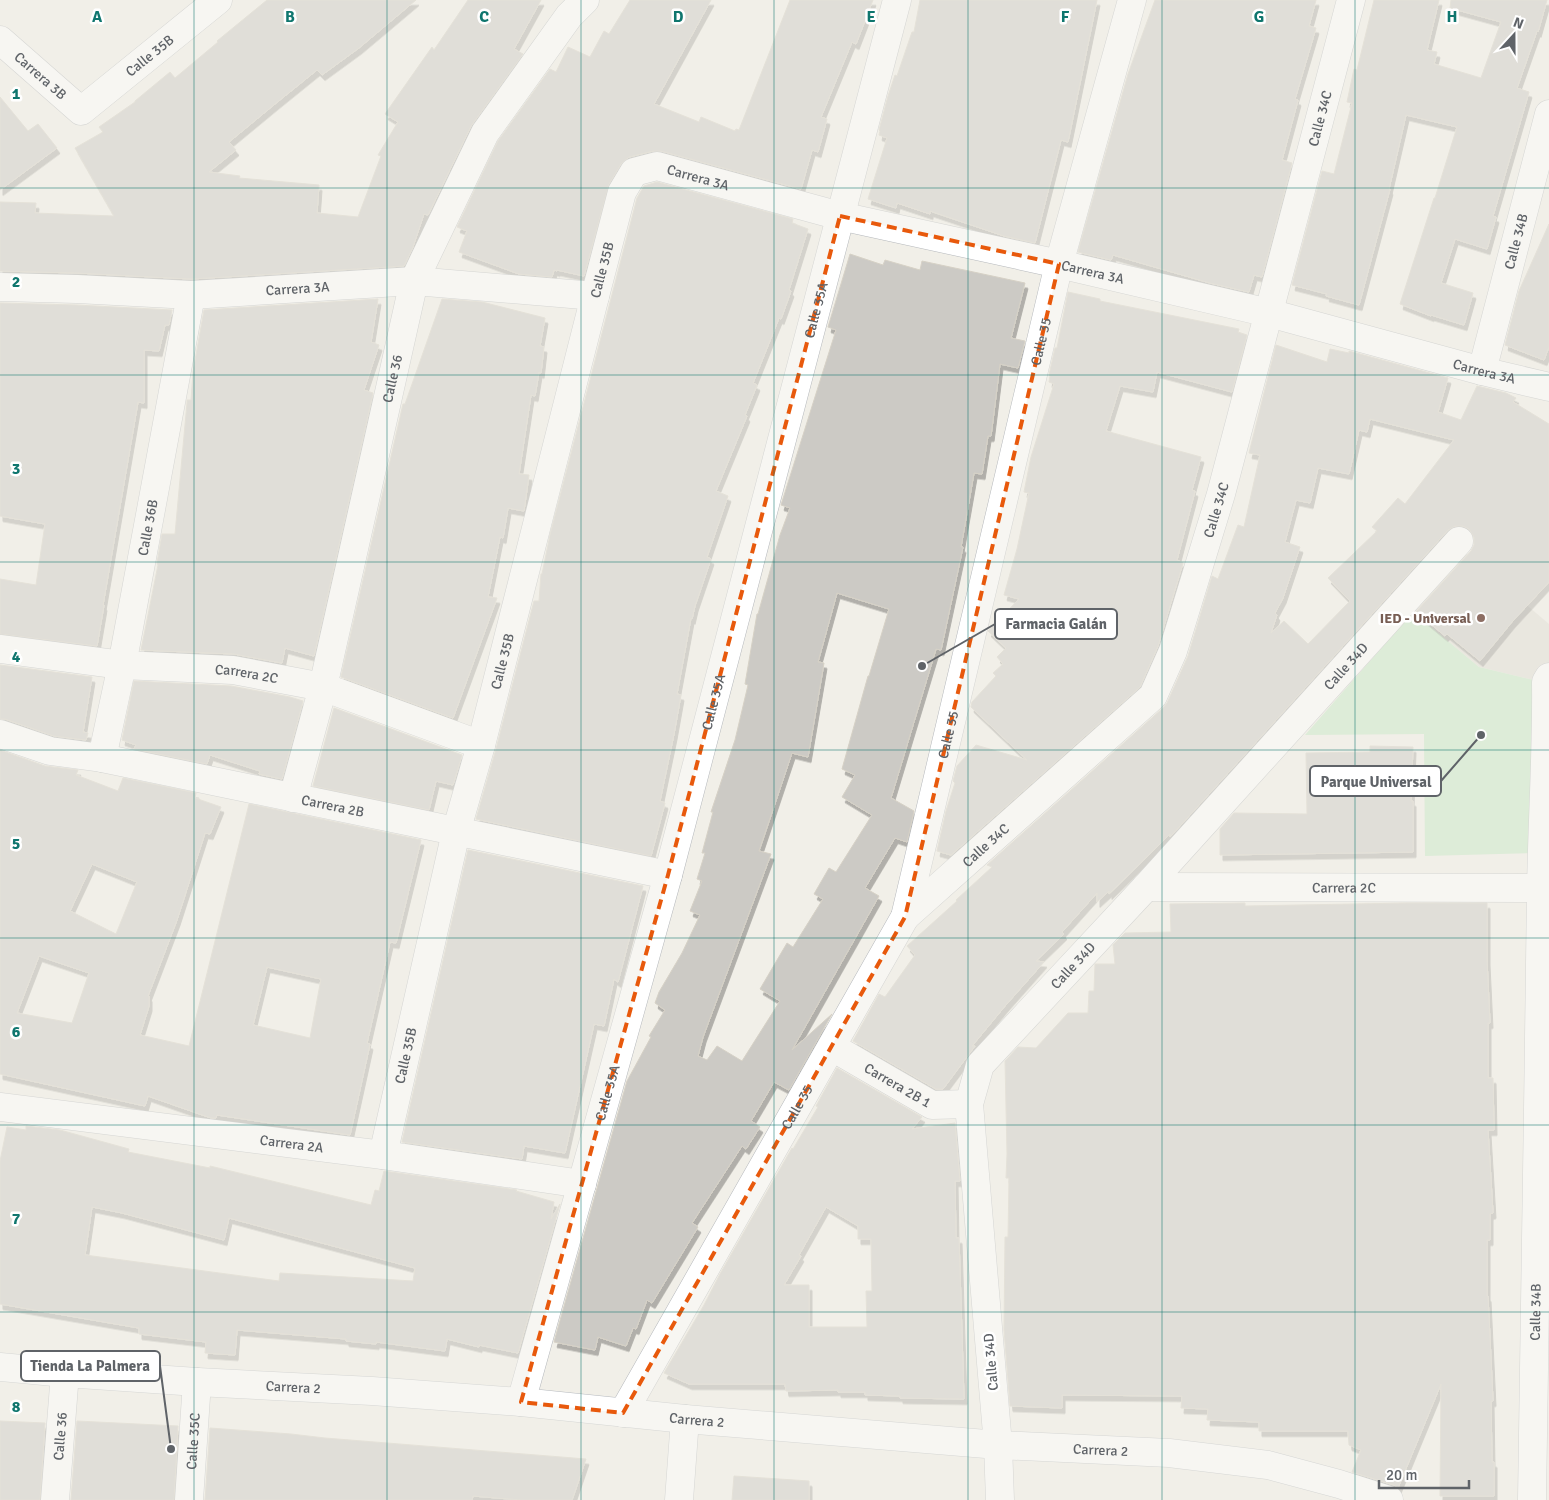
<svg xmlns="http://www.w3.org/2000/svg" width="1549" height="1500" viewBox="0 0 1549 1500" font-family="Signika,sans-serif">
<defs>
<filter id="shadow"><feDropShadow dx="3" dy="5.5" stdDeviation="0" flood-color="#0004"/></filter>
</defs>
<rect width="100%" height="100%" fill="#f1efe8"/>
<polygon fill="#e1ded6" points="1465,553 1549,624 1549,662 1538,681 1479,667 1413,612"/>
<polygon fill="#c5e8c5" points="1413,612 1479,667 1538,681 1537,853 1425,856 1424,734 1305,735"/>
<g fill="#cccac5" stroke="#d6d1c6" fill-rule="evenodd" filter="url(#shadow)">
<polygon points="267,0 416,0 359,48 322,75 317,70 275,104 229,142 236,150 209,172 240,176 239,178 319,185 317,213 358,217 381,156 378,155 398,122 385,114 432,47 434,50 468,0 541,0 514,49 523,54 471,126 428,215 424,214 413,247 404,266 191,279 77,273 0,271 0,202 36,203 35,213 114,216 75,148 103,132 99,127 135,102 135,101 170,72 175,78 218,42 217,41"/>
<polygon points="630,0 711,0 654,104 699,122 701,117 735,131 736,129 739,130 790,0 873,0 856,44 852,42 821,117 827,119 818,152 812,150 801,189 661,151 653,151 629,157 621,164 609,184 584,276 557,270 557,271 554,270 552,277 519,274 459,252 467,231 457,227 498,141 550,69 556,72 568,47 590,57 604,31 609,34"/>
<polygon points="920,0 1097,0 1068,142 1061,140 1035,243 1004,236 930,211 930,214 897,203 896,208 868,199 887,138 879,135 880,131 879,130 888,96 895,75 897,76 912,32 914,32"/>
<polygon points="1155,0 1316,0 1309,26 1316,28 1295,99 1298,100 1282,160 1292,163 1262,277 1254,275 1249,292 1210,283 1113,255 1111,260 1078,252 1128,74"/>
<polygon points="1374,0 1439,0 1427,50 1437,52 1434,64 1481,78 1501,22 1450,8 1451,0 1547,0 1538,32 1537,31 1517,88 1529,92 1493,216 1496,217 1487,249 1455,239 1441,283 1473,293 1464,325 1431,315 1431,316 1400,304 1434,198 1435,198 1457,127 1406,115 1389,189 1390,189 1359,305 1326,296 1327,294 1292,285 1322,171 1334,174 1352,103 1347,102 1354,69 1357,70"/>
<polygon points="0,97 28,131 38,124 57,148 0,190"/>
<polygon points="657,182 793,219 792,223 808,229 789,290 791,291 781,319 779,318 753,383 757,385 745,415 747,416 716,491 728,496 707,557 711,559 695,606 692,619 691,618 677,694 681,695 674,734 660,801 665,803 651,856 476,819 496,749 534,601 539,601 541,574 542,574 550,535 637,198 644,186"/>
<polygon points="1549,224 1549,347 1544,360 1505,345 1519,291"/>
<path d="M 850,254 L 883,265 L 885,260 L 920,270 L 922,261 L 1025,283 L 1011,338 L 1025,341 L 1018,368 L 1000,364 L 991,436 L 988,436 L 982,474 L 974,473 L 961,547 L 963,547 L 941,650 L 936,649 L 891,798 L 914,811 L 907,842 L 895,838 L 865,888 L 879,896 L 792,1050 L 832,1014 L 789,1090 L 774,1082 L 751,1121 L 760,1127 L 746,1149 L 742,1146 L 692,1223 L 698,1227 L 652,1303 L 647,1300 L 636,1329 L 633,1328 L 626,1346 L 598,1337 L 595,1350 L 554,1342 L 627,1081 L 651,1037 L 649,1036 L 665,1010 L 655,1003 L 659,992 L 682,953 L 700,915 L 690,911 L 702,881 L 697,879 L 705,853 L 702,853 L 713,812 L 711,812 L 735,740 L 748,685 L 745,684 L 757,614 L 758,614 L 780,535 L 790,508 L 781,505 L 836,330 L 828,327 ZM 837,593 L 889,609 L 869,676 L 868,676 L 842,769 L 855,775 L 842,797 L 872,815 L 836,872 L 829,868 L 814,894 L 823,899 L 793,947 L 787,943 L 760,989 L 780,1001 L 742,1061 L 717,1046 L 707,1060 L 698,1056 L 703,1037 L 771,854 L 759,851 L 792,753 L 808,757 L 824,663 L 818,662 Z"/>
<polygon points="1068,292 1100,299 1100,301 1239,329 1238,332 1247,335 1232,392 1157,372 1153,392 1120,386 1106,431 1201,457 1192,490 1195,491 1177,560 1183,563 1158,646 1140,687 951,855 937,851 946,811 955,783 953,781 957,766 976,745 1027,760 971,707 972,702 996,676 993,673 1003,664 997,657 1006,648 988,631 1019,599 1004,595 1017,549 1029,493 1024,492 1031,457 1054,384 1049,382 1050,376 1049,375 1055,348 1057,348"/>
<polygon points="378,299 371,342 379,345 364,390 373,393 314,656 285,648 282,663 234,654 141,650 158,565 157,563 162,534 175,534 187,403 187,400 191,400 193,372 204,310"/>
<polygon points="442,299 482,302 545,318 540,346 544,347 541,373 539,372 535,396 531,395 519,474 529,475 524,511 508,508 503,538 500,537 488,597 497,598 453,718 341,677 403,404 405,404"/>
<polygon points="0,303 76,305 172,310 169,325 165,325 159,351 144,350 144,403 138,402 103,605 104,605 97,646 0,634 0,579 36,585 45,524 0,516"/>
<path d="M 1276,345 L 1327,362 L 1330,349 L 1349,353 L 1349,351 L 1448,378 L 1438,412 L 1461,420 L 1477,386 L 1506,393 L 1516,398 L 1513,402 L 1549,424 L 1549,582 L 1512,622 L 1480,661 L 1447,634 L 1445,636 L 1416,612 L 1471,551 L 1474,545 L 1474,537 L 1469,529 L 1463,526 L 1455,526 L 1448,530 L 1170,837 L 1170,834 L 1109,894 L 1109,891 L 1097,902 L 1097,893 L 1062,932 L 1064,934 L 1036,961 L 1044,962 L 1005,1006 L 972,1046 L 975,1046 L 943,1089 L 936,1089 L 853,1041 L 879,994 L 885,997 L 915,955 L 907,946 L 957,901 L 956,900 L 992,867 L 987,865 L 1163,708 L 1167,703 L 1188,656 L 1212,576 L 1218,579 L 1238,525 L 1244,527 L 1260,455 L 1249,453 ZM 1370,419 L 1454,440 L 1405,504 L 1398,498 L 1372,527 L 1377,531 L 1328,578 L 1350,601 L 1308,644 L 1284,621 L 1271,633 L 1277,615 L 1275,613 L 1283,598 L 1300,547 L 1285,542 L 1296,500 L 1310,503 L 1318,468 L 1349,474 L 1359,430 L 1367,432 Z"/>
<polygon points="0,665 92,677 83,732 88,733 86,740 54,736 5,719 0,719"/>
<polygon points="134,681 231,686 290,697 303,701 282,779 259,774 260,771 210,755 207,764 134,749 136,745 122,740"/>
<polygon points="334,708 462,755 453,785 436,781 429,810 313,786"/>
<polygon points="1370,746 1413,747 1411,801 1413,801 1413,852 1220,855 1220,829 1234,813 1307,814 1306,753 1370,752"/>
<path d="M 0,750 L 45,766 L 78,770 L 76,775 L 118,791 L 123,778 L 196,793 L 195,798 L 221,807 L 210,834 L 205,833 L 177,920 L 148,996 L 149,996 L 149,1006 L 140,1035 L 189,1046 L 249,804 L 421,840 L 396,943 L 390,942 L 367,1043 L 370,1044 L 350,1135 L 217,1115 L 216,1118 L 211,1118 L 148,1096 L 145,1106 L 0,1074 ZM 92,864 L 137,882 L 116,934 L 70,911 ZM 39,956 L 89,973 L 72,1023 L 17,1013 ZM 267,967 L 321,979 L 310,1038 L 253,1025 Z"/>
<polygon points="468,850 643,886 618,982 614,979 604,1026 594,1024 565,1153 524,1146 522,1159 402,1142"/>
<polygon points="1245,903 1245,906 1407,903 1487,903 1487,960 1490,1023 1488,1023 1488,1078 1493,1078 1494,1130 1488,1130 1493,1213 1490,1214 1490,1240 1487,1240 1487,1296 1488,1296 1493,1401 1491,1401 1492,1462 1494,1462 1494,1496 1440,1496 1441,1384 1398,1488 1394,1485 1352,1472 1361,1450 1349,1445 1348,1431 1259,1431 1259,1422 1207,1420 1208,1409 1181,1408 1182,1396 1062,1395 1062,1408 1010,1406 1004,1330 1005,1237 1008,1237 1009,1178 1006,1178 1007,1154 1005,1061 1018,1047 1036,1048 1068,1013 1088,1013 1089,991 1094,991 1095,964 1115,964 1113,945 1125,933 1171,932 1170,904"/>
<path d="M 837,1068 L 922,1117 L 912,1129 L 955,1123 L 960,1181 L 955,1181 L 956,1238 L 959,1238 L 964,1399 L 900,1398 L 900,1396 L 865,1395 L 865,1392 L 838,1392 L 838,1390 L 786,1391 L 785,1384 L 689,1384 L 664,1373 L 704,1305 L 720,1274 L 792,1148 L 793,1149 L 818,1107 L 816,1106 ZM 826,1207 L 858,1226 L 858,1239 L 871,1239 L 872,1291 L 866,1291 L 867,1327 L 809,1327 L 809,1285 L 784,1285 L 801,1256 L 799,1255 Z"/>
<path d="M 26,1126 L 60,1130 L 129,1149 L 128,1152 L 210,1168 L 210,1166 L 371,1205 L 375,1190 L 379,1191 L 384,1171 L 517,1190 L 516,1191 L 554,1202 L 551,1219 L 560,1204 L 518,1353 L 479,1345 L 479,1347 L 447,1339 L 445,1351 L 376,1342 L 376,1344 L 346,1341 L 346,1339 L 237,1330 L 235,1355 L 205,1353 L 206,1342 L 139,1334 L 139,1328 L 0,1304 L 0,1161 L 7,1127 L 26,1130 ZM 92,1207 L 122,1213 L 224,1240 L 229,1218 L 415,1268 L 413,1281 L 280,1273 L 279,1281 L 85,1255 Z"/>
<polygon points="0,1421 45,1423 40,1500 0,1500"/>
<polygon points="77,1421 178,1426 174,1500 71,1500"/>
<polygon points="210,1428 291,1434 325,1438 586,1459 572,1500 521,1500 473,1496 472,1500 205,1500"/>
<polygon points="734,1476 809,1481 809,1500 732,1500"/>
</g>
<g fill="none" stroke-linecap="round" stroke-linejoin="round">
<defs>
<g id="street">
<path id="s1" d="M 0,40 L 81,111 L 218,0"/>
<path id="s2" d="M 0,287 L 77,289 L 191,295 L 414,281 L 595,296"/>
<path id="s3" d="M 1482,371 L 1549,114"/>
<path id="s4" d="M 0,649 L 122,665 L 233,670 L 323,687 L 481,745"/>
<path id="s5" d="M 0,734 L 50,751 L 102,758 L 668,875"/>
<path id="s6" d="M 102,758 L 122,665 L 191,295"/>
<path id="s7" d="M 293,798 L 323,687 L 414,281 L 485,133 L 569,16 L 585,0"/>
<path id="s8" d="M 1146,887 L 1541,888"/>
<path id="s9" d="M 905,917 L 1153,696 L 1173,651 L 1221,494 L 1351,0"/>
<path id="s10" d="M 832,1047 L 932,1105 L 969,1104"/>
<path id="s11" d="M 0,1107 L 383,1155 L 582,1184"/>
<path id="s12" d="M 383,1155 L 456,832 L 481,745 L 595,296 L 622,192 L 634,172 L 657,166 L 840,216 L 1059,264 L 1269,313 L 1482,371 L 1549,387"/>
<path id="s13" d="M 521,1402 L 668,875 L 897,0"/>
<path id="s14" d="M 623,1413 L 905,917 L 1059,264 L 1132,0"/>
<path id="s15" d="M 55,1500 L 65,1373"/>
<path id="s16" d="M 189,1500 L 197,1382"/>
<polyline points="679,1500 685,1419"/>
<path id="s17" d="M 1000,1500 L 998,1445 L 969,1104 L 980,1065 L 1146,887 L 1459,541"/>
<path id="s18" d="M 1532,1500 C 1536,1297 1538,1094 1541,891 C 1542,821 1547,752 1546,682 L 1549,677"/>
</g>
<g id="secondary">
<path id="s19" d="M 0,1367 L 65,1373 L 197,1382 L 372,1391 L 521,1402 L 685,1419 L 998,1445 L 1169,1453 L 1268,1465 L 1339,1484 L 1389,1500"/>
</g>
</defs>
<use href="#street" stroke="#b5b8bc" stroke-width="29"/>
<use href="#secondary" stroke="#b6babf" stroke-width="29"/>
<use href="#street" stroke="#fff" stroke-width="28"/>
<use href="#secondary" stroke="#fff" stroke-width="28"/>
</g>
<path d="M0 0H1549V1500H0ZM 840,216 L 1059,264 L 905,917 L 623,1413 L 521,1402 L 668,875 Z" fill="#f1efe8" fill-opacity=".55" fill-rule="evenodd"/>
<path fill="none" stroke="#e8590c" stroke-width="4" stroke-dasharray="10 6" stroke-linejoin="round" d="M 840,216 L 1059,264 L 905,917 L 623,1413 L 521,1402 L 668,875 Z"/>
<path fill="none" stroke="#0f766e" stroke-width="1" stroke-opacity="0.55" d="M 194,0 L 194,1500M 387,0 L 387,1500M 581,0 L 581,1500M 774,0 L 774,1500M 968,0 L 968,1500M 1162,0 L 1162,1500M 1355,0 L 1355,1500M 0,188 L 1549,188M 0,375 L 1549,375M 0,562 L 1549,562M 0,750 L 1549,750M 0,938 L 1549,938M 0,1125 L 1549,1125M 0,1312 L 1549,1312"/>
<circle fill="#8d6e63" stroke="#fff" stroke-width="2" cx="1481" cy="618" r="5"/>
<g text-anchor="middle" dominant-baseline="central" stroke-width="5" stroke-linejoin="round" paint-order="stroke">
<g font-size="14" fill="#5f6368" stroke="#fff">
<text stroke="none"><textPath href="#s1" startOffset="196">Calle 35B</textPath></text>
<text stroke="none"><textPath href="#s1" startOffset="54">Carrera 3B</textPath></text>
<text stroke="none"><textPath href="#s9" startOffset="934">Calle 34C</textPath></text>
<text stroke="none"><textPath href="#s12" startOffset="1082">Carrera 3A</textPath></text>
<text stroke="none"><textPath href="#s3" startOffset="134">Calle 34B</textPath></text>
<text stroke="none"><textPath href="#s12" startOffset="912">Calle 35B</textPath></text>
<text stroke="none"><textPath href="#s12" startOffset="1488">Carrera 3A</textPath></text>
<text stroke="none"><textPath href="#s2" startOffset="298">Carrera 3A</textPath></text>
<text stroke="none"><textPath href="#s13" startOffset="1131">Calle 35A</textPath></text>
<text stroke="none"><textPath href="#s14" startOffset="1162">Calle 35</textPath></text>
<text stroke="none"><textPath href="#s12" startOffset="1892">Carrera 3A</textPath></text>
<text stroke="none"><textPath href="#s7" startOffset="431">Calle 36</textPath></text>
<text stroke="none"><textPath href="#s9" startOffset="529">Calle 34C</textPath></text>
<text stroke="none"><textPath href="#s6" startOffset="235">Calle 36B</textPath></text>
<text stroke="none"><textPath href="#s12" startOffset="508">Calle 35B</textPath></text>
<text stroke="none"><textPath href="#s17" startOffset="979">Calle 34D</textPath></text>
<text stroke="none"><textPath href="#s4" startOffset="248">Carrera 2C</textPath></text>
<text stroke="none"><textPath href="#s13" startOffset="726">Calle 35A</textPath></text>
<text stroke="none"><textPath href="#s14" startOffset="758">Calle 35</textPath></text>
<text stroke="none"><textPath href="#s5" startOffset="341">Carrera 2B</textPath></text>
<text stroke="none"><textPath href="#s9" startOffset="108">Calle 34C</textPath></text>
<text stroke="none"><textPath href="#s8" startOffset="198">Carrera 2C</textPath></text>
<text stroke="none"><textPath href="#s17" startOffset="574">Calle 34D</textPath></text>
<text stroke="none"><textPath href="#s12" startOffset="102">Calle 35B</textPath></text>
<text stroke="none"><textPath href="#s10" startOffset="76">Carrera 2B 1</textPath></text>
<text stroke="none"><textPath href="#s13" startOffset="321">Calle 35A</textPath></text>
<text stroke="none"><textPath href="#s14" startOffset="352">Calle 35</textPath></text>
<text stroke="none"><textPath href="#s11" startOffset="294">Carrera 2A</textPath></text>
<text stroke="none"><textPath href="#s18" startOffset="188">Calle 34B</textPath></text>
<text transform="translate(991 1362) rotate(-95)">Calle 34D</text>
<text stroke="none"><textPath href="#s19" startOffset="294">Carrera 2</textPath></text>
<text stroke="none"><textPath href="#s19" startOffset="699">Carrera 2</textPath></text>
<text stroke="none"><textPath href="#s15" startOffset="64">Calle 36</textPath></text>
<text stroke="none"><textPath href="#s16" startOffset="59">Calle 35C</textPath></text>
<text stroke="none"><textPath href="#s19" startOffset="1104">Carrera 2</textPath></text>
</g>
<g font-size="14" font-weight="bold" fill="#785e54" stroke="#fff" text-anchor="end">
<text x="1471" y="618">IED - Universal</text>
</g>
</g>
<g font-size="16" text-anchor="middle" font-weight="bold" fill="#0f766e" stroke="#fff" stroke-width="5" stroke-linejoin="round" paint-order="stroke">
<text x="97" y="22">A</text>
<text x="290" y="22">B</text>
<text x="484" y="22">C</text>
<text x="678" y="22">D</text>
<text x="871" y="22">E</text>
<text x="1065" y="22">F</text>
<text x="1259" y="22">G</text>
<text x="1452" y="22">H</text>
<text x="16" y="99">1</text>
<text x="16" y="287">2</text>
<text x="16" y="474">3</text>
<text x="16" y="662">4</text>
<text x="16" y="849">5</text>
<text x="16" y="1037">6</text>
<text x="16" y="1224">7</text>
<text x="16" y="1412">8</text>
</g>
<path fill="none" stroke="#5f6368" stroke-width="2" d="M922 666L995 624M1481 735L1441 781M171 1449L160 1366"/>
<g fill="#5f6368" stroke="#fff" stroke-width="2">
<circle cx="922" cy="666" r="5"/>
<circle cx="1481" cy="735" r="5"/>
<circle cx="171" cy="1449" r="5"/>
</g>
<g fill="#fff" stroke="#5f6368" stroke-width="2">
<rect x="995" y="609" width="122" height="30" rx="5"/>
<rect x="1310" y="766" width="131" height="30" rx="5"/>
<rect x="21" y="1351" width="139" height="30" rx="5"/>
</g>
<g font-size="15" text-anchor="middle" font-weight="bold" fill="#5f6368">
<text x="1056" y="629">Farmacia Galán</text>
<text x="1376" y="787">Parque Universal</text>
<text x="90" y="1371">Tienda La Palmera</text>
</g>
<g transform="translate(1514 35) rotate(21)" stroke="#ffffff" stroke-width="4" paint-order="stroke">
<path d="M0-4L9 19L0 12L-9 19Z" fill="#5f6368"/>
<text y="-8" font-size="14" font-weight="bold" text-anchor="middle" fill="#5f6368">N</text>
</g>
<path d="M1379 1480v8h90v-8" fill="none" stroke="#5f6368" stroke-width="2.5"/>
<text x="1386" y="1480" font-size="15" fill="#5f6368" stroke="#ffffff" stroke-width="4" paint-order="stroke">20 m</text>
</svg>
